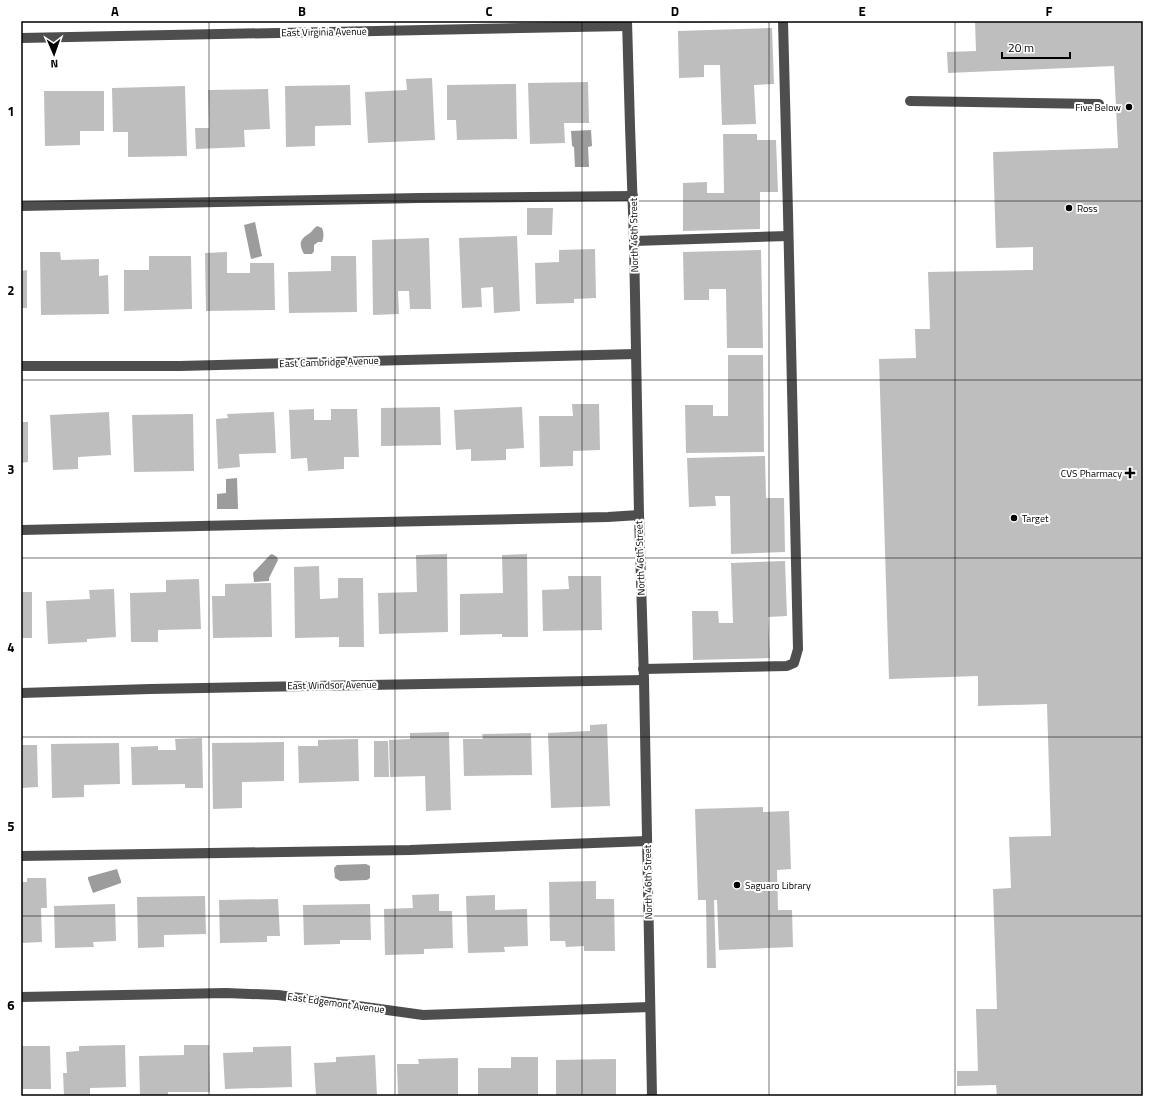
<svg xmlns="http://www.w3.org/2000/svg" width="1164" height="1117" viewBox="0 0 1164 1117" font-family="'Titillium Web',sans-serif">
<rect width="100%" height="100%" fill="#fff"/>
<g fill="#9c9c9c">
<polygon points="591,130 592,146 588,147 589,167 575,167 574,147 572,146 571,131"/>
<polygon points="255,222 262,256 251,259 244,225"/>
<path d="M 317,226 L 322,228 C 324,232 324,238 322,242 L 318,242 L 314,245 L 314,251 L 312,254 L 304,254 C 298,243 300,239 310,233 C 313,230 314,228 317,226 Z"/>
<polygon points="237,478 238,509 217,509 217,494 226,493 226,479"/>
<polygon points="272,554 277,557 278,560 269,578 269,581 254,582 253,573 270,555"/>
<polygon points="366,864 370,866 370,878 367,880 340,881 335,878 334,868 337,865"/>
<polygon points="117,869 121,881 121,883 93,893 88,879 88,877"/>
</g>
<g fill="#bebebe">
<polygon points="678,21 747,21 747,22 678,23"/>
<polygon points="975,21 1143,21 1143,1096 997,1096 996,1085 957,1086 957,1071 978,1071 976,1009 997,1009 993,889 1011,888 1009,837 1051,836 1047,704 978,706 978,676 889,679 879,359 916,358 915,329 930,329 928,272 1033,270 1033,247 996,248 993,152 1118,148 1114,66 948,73 947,52 976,51"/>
<polygon points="772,28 774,84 754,85 756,124 722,125 720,65 704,65 704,77 679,78 678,31"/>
<polygon points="432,78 435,140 368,143 365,92 407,90 406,79"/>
<polygon points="588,82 589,123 564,123 565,143 530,144 528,83"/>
<polygon points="516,84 517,139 457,140 456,120 447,120 447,85"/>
<polygon points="350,85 351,125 315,126 315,146 286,147 285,86"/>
<polygon points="185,86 187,156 128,157 128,132 113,132 112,88"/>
<polygon points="268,89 270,129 244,130 245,147 196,149 195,128 209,128 208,90"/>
<polygon points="44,91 104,91 104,131 80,131 80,145 45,146"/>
<polygon points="723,134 757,134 757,140 776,140 778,192 760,192 760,229 683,231 683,183 707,182 707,193 724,193"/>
<polygon points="527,208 553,208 552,235 527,235"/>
<polygon points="517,236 520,311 494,313 493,287 481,288 482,307 462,308 459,238"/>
<polygon points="429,238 431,309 410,309 409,291 398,291 399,314 373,315 372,240"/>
<polygon points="595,249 596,298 574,299 574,303 536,304 535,263 559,262 559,250"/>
<polygon points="761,250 763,348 727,348 726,289 709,289 709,300 684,300 683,252"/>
<polygon points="40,252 60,252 61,260 99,259 99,276 108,275 109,314 41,315"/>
<polygon points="227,252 227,273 250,273 250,263 274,263 275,310 206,311 205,253"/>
<polygon points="149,256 191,256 192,309 124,311 124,270 149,270"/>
<polygon points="331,256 356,256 357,312 289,313 288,272 331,271"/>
<polygon points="27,270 27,308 21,308 21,271"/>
<polygon points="728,355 763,355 764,452 686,453 685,405 713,405 713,416 728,416"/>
<polygon points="572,404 599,404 600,450 573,451 573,466 540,467 539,416 573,416"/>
<polygon points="440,407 441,445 381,446 381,408"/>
<polygon points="522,407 524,448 506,449 506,460 471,461 471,449 456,450 454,410"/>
<polygon points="314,409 314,420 331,420 331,409 357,409 359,457 344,457 344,469 308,471 307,458 291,459 289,410"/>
<polygon points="109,412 111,455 78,457 78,469 53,470 50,415"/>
<polygon points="274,412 276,453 239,454 240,467 218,469 216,419 228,418 227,414"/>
<polygon points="193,414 194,471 134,472 132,415"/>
<polygon points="21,422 28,422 28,462 21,463"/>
<polygon points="765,456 766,498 784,498 785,552 731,554 730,496 715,496 716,506 689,507 687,458"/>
<polygon points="447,554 448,632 379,634 378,593 417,592 416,555"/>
<polygon points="527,554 528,637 502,637 502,634 460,635 460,594 503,593 502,555"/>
<polygon points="785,561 787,616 768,617 770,658 693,660 692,611 718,611 719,623 733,623 731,563"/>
<polygon points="319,566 320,599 338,598 338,578 363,578 364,647 339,647 339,637 295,638 294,567"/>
<polygon points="568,576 601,576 602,630 543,631 542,590 569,589"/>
<polygon points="199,579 201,629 158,630 158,642 131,642 130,593 166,592 166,580"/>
<polygon points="271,583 272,637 213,638 212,596 225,596 225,584"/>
<polygon points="114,589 116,637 87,639 87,642 48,644 46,601 90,599 89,590"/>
<rect x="21" y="592" width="11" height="46"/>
<polygon points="607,724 610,806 551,808 548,733 590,731 590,725"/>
<polygon points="449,732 451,810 426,811 425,776 390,777 389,740 410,739 410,733"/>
<polygon points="531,733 532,775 464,776 463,739 483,739 482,734"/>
<polygon points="202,738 203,788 185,788 185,784 132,785 131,747 158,746 158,750 176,750 175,739"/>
<polygon points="358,739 359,781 299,783 298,746 318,746 318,740"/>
<polygon points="374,741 388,741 389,777 374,777"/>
<polygon points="284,742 284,781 242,782 242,808 213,809 212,743"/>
<polygon points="119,743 120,784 84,785 84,797 52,798 51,744"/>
<polygon points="21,745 37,745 38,787 21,788"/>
<polygon points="763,807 763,812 789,811 791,869 777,870 778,910 792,910 793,947 719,950 717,900 714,900 716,968 707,968 706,900 698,900 695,809"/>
<polygon points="27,878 46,878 47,908 41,908 42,942 21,943 21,882 27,882"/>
<polygon points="596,881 596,899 614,899 615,951 584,951 584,946 566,947 565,941 550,941 549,882"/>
<polygon points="439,894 439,911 452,911 453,948 424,949 424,954 385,955 384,909 413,908 412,895"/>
<polygon points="495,895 495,910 527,909 528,946 504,947 505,952 468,953 466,896"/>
<polygon points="205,896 206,934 164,935 164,947 138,948 137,897"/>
<polygon points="278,899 280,936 267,936 267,942 220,943 219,900"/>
<polygon points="115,904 116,941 93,942 94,947 55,948 54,906"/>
<polygon points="370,904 371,940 340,940 340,944 304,945 303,905"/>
<polygon points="125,1045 126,1087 90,1088 90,1096 64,1096 63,1073 67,1073 66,1052 79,1051 79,1046"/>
<polygon points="184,1045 209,1045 210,1092 168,1092 168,1096 140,1096 139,1056 184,1055"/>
<polygon points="21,1046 50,1046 51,1089 21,1089"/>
<polygon points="291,1046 292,1087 225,1089 223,1053 253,1052 253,1047"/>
<polygon points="375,1055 377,1096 316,1096 314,1063 336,1062 336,1057"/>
<polygon points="511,1057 538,1057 538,1096 478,1096 478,1068 511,1068"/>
<polygon points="458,1058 458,1096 398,1096 397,1064 419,1064 418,1059"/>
<polygon points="616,1059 616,1096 556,1096 556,1060"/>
</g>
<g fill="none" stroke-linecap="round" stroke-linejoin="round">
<g stroke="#4e4e4e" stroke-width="10">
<polyline points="627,21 630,126 634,241 639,515 644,680 652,1096"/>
<polyline points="21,38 627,26"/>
<polyline points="910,101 1099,104"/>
<polyline points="21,206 420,198 633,196"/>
<polyline points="634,241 788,236"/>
<polyline points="21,366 180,366 636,354"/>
<polyline points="21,530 608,517 639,515"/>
<polyline points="643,669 787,666 794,663 798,649 788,213 783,21"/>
<polyline points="21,693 150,689 644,680"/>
<polyline points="21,856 410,850 647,841"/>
<polyline points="21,997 226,993 278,995 423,1015 650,1007"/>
</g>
</g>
<path fill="none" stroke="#000" stroke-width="1" stroke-opacity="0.55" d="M 209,21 L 209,1096M 395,21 L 395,1096M 582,21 L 582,1096M 769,21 L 769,1096M 955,21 L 955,1096M 21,201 L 1143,201M 21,380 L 1143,380M 21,558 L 1143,558M 21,737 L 1143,737M 21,916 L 1143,916"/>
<g fill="#000" stroke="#fff" stroke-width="1.5">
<circle cx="1129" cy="107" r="4"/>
<circle cx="1069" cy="208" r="4"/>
<path d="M1128 467h4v4h4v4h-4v4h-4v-4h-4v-4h4z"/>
<circle cx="1014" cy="518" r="4"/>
<circle cx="737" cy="885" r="4"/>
</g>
<g text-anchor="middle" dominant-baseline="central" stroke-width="4" stroke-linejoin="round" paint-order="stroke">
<g font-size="10" fill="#000" stroke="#fff">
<text transform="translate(324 32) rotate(-1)">East Virginia Avenue</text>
<text transform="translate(634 235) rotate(-91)">North 46th Street</text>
<text transform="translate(329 362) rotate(-2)">East Cambridge Avenue</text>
<text transform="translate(640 558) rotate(-92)">North 46th Street</text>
<text transform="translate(332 685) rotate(-1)">East Windsor Avenue</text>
<text transform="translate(648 882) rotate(-91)">North 46th Street</text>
<text transform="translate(336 1003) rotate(8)">East Edgemont Avenue</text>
</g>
<g font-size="10" fill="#000" stroke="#fff" text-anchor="start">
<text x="1121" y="107" text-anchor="end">Five Below</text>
<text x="1077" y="208">Ross</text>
<text x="1122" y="473" text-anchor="end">CVS Pharmacy</text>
<text x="1022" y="518">Target</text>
<text x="745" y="885">Saguaro Library</text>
</g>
</g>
<rect width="1164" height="1117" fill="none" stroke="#ffffff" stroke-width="44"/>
<g transform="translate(54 54) rotate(178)" stroke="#ffffff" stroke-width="3" paint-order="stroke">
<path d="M0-3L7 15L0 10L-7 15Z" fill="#000000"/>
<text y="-6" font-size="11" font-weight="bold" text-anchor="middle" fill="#000000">N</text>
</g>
<path d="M1002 52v6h68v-6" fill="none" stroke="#000000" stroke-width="2"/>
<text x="1008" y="52" font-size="12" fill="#000000" stroke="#ffffff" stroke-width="3" paint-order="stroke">20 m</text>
<rect x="22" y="22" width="1120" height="1073" fill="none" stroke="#000" stroke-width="1.5"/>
<g font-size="13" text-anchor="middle" font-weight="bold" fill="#000">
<text x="115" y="16">A</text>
<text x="302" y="16">B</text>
<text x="489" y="16">C</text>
<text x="675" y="16">D</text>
<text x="862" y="16">E</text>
<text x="1049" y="16">F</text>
<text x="11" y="116">1</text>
<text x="11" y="295">2</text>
<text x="11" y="474">3</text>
<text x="11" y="652">4</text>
<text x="11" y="831">5</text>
<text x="11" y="1010">6</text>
</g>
</svg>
